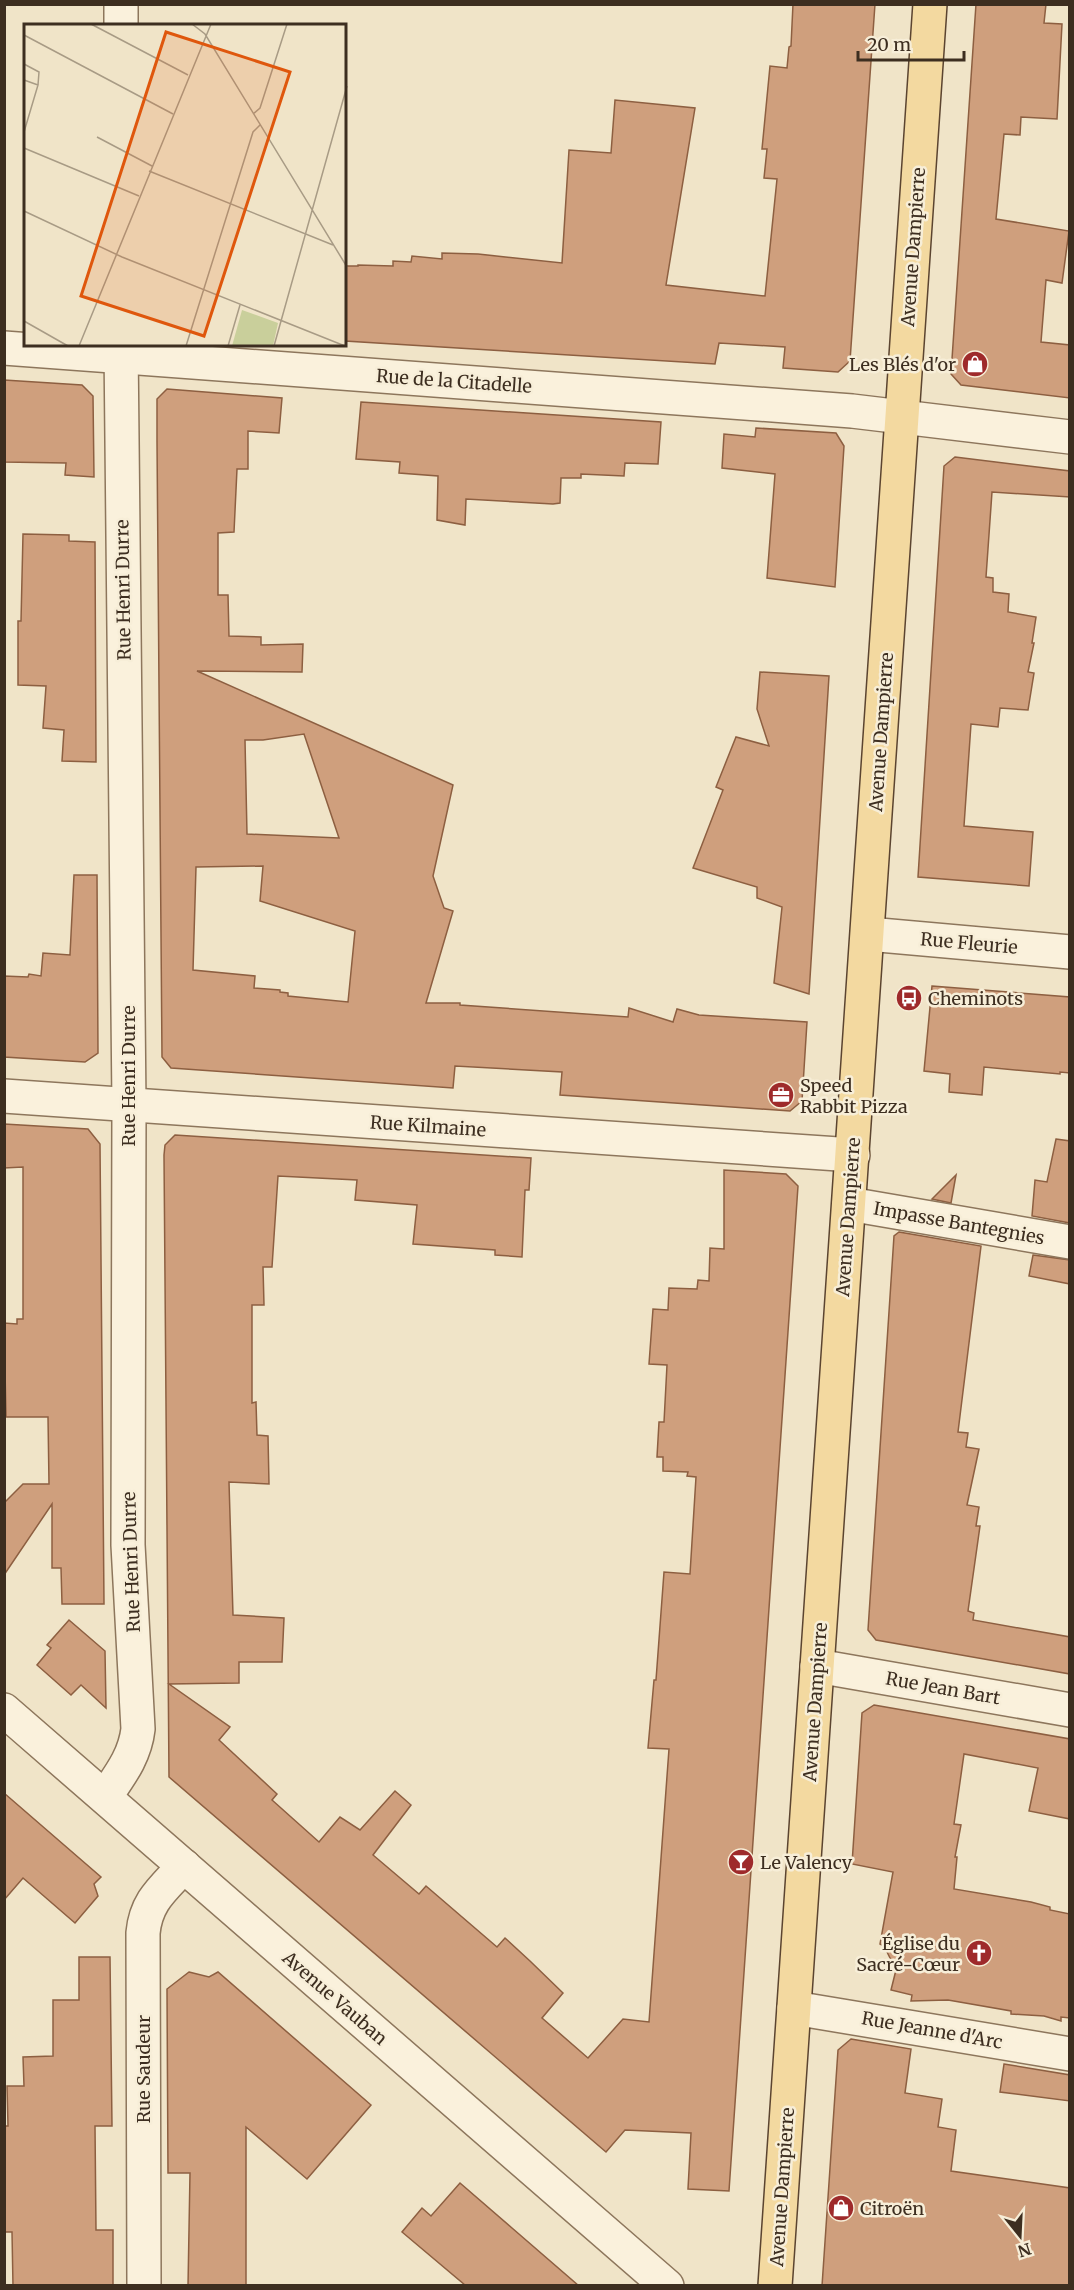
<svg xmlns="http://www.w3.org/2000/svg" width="1074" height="2290" viewBox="0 0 1074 2290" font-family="Merriweather,serif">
<rect width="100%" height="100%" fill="#f0e4c8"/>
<g fill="#cf9f7d" stroke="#8d5f41" stroke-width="1.5" fill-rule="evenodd">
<polygon points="793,4 875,4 850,361 838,372 783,368 785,347 719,343 715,364 345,341 345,266 358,266 358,265 393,266 393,261 411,262 412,256 442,259 442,253 478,254 562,263 569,150 611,153 615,100 695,108 666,285 765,296 777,179 764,178 767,149 762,149 770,66 787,68 789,47 791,46"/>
<polygon points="976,4 1046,4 1044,23 1062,24 1057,119 1021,117 1020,135 1004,134 996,219 1069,231 1062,283 1046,280 1041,342 1070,345 1070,398 961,385 951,374"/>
<polygon points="4,380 82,385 93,396 94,477 65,475 66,463 4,462"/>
<path d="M 167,389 L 282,398 L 279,433 L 248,431 L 248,469 L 237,469 L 234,532 L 218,533 L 218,595 L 228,595 L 229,636 L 261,637 L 261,645 L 303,644 L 302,672 L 197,671 L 453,785 L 433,876 L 444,908 L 453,911 L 426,1003 L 460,1003 L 460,1005 L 628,1017 L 629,1008 L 673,1022 L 677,1009 L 699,1015 L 807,1022 L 802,1101 L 790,1111 L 560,1095 L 562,1072 L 455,1066 L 453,1088 L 171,1068 L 162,1057 L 157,441 L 157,399 ZM 304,734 L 339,838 L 247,834 L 245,740 L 263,740 ZM 263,866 L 260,901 L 355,931 L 348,1002 L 288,996 L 288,993 L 280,992 L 280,990 L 254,988 L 255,976 L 193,970 L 196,867 Z"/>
<polygon points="361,402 661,422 658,464 625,463 624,476 581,474 581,478 561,478 560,503 553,504 466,499 465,525 437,520 438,476 399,473 400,462 356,459"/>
<polygon points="756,428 836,433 844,446 835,587 767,578 775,474 722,468 724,434 755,437"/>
<polygon points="955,457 1070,471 1070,497 992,492 986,577 993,578 993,592 1009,594 1008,612 1036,617 1032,643 1034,643 1028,672 1034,673 1028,710 1000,708 998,727 971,724 964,826 1033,832 1029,886 918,877 944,466"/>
<polygon points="23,534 69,535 69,541 95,542 96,762 62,761 64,730 43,728 46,686 18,685 18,621 21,621"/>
<polygon points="760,672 829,676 809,994 774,983 782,907 757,898 757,887 693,868 723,790 716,787 736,737 769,746 757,709"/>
<polygon points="74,875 97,875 98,1053 85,1062 4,1057 4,976 28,977 29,974 41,976 43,953 70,955"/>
<polygon points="932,986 1070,997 1070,1073 1060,1072 1060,1074 984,1067 982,1095 949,1092 950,1074 924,1071"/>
<polygon points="4,1124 88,1129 100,1144 104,1604 62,1604 61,1568 52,1568 52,1504 4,1575 4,1503 23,1484 49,1484 48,1417 6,1417 4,1323 17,1324 17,1319 23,1319 23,1167 4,1168"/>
<polygon points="175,1135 531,1158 529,1190 525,1190 522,1257 495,1255 495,1250 413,1244 417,1205 355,1200 357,1180 278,1176 272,1267 263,1267 264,1305 252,1305 252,1403 256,1402 257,1435 268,1436 269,1484 229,1482 233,1615 284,1618 282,1662 239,1662 239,1683 169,1684 230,1727 219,1740 277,1794 272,1800 319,1842 340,1817 360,1830 395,1791 411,1805 373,1855 419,1894 426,1886 497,1947 505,1938 530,1961 563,1993 542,2018 588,2058 623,2019 649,2022 669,1749 648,1748 654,1680 656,1680 664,1572 690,1574 696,1477 687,1476 688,1472 663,1471 663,1457 657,1457 659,1422 664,1422 667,1365 649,1364 653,1309 668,1310 669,1288 697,1289 698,1280 709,1281 710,1248 724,1249 724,1170 786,1174 798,1186 729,2191 688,2189 691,2133 625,2130 606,2152 169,1777 164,1155 165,1145"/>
<polygon points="1056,1139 1070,1141 1070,1223 1032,1216 1035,1180 1047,1182"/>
<polygon points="956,1175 951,1203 932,1199"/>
<polygon points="899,1232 981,1246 958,1432 968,1433 966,1447 979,1449 967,1505 979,1507 976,1526 980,1526 968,1611 974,1613 973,1620 1070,1637 1070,1674 876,1640 868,1630 894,1236"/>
<polygon points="1033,1255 1070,1260 1070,1284 1029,1276"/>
<polygon points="69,1620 105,1651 106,1708 81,1685 71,1695 37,1665 51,1648 47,1645"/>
<polygon points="874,1705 1070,1739 1070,1819 1029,1811 1038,1768 964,1754 954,1824 961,1825 955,1857 957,1857 954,1889 1031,1902 1050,1907 1050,1910 1070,1914 1070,2018 1061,2017 1061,2021 1044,2016 1011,2014 1011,2011 948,2000 911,2001 912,1995 891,1990 896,1970 884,1946 880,1944 893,1872 852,1864 862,1713"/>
<polygon points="4,1793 101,1877 94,1884 98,1896 75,1923 23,1878 4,1900"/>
<polygon points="79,1957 110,1957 112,2126 95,2126 96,2230 113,2230 113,2286 13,2286 12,2232 4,2232 4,2126 8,2126 7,2086 24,2086 23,2057 53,2056 53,2000 79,2000"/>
<polygon points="189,1972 209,1977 218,1972 371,2105 307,2179 246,2127 246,2286 188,2286 190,2173 168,2173 167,1989"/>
<polygon points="851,2039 911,2049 905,2093 942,2099 938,2127 956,2130 951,2171 1070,2188 1070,2286 822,2286 838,2050"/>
<polygon points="1004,2064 1070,2075 1070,2101 1000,2092"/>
<polygon points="460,2183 512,2228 579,2286 465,2285 402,2232 422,2208 431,2216"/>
</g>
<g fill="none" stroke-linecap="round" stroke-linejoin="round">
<defs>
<g id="minor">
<polyline points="121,26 121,4"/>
<polyline points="4,348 852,411 1070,437"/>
<polyline points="868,934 1070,952"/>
<polyline points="4,1096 853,1155"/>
<polyline points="849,1204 1070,1242"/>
<polyline points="817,1666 1070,1710"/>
<polyline points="4,1710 667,2286"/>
<path d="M 105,1797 C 120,1775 135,1756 138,1729 L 128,1545 L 129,1105 L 121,345"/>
<polyline points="794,2008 1070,2054"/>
<path d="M 144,2286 L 143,1933 C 146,1901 163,1889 184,1866"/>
</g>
<polyline id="major" points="775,2286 930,4"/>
</defs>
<use href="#minor" stroke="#8d765c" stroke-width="36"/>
<use href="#major" stroke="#5b4430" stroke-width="36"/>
<use href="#minor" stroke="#faf1dc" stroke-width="33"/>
<use href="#major" stroke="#f3d9a0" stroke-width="33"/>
</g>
<defs>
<symbol id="shop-disc" viewBox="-11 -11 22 22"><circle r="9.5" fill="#9e2a2b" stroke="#f7eed8"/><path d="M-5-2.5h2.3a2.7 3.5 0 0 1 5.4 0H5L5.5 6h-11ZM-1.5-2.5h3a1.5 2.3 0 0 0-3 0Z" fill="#fff"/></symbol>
<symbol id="bus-disc" viewBox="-11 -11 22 22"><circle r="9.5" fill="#9e2a2b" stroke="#f7eed8"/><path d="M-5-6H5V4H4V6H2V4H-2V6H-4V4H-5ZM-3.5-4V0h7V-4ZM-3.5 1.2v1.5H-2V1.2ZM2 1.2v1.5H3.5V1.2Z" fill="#fff"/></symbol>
<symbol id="office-disc" viewBox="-11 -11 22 22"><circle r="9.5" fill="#9e2a2b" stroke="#f7eed8"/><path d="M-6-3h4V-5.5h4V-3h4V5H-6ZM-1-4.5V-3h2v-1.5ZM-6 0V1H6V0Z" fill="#fff"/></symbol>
<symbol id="bar-disc" viewBox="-11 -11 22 22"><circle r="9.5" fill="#9e2a2b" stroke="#f7eed8"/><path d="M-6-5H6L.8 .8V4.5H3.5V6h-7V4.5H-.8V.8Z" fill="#fff"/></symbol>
<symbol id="church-disc" viewBox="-11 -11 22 22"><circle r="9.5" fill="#9e2a2b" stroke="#f7eed8"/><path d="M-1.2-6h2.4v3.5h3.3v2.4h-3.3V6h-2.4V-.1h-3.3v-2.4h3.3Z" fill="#fff"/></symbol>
</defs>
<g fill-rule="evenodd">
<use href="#shop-disc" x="960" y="349" width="30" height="30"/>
<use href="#bus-disc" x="894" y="983" width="30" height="30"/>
<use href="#office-disc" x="766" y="1080" width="30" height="30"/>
<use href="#bar-disc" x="726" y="1847" width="30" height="30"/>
<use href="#church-disc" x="964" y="1938" width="30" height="30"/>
<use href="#shop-disc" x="826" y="2193" width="30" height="30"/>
</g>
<g text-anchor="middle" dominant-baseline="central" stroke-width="5" stroke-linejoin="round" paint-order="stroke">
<g font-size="18" fill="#3d2e20" stroke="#f7eed8">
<text transform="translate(913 247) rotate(-86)">Avenue Dampierre</text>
<text transform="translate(454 381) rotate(4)">Rue de la Citadelle</text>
<text transform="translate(123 590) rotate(-91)">Rue Henri Durre</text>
<text transform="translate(881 732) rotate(-86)">Avenue Dampierre</text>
<text transform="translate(969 943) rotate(5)">Rue Fleurie</text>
<text transform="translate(128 1076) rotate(-90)">Rue Henri Durre</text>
<text transform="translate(428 1126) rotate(4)">Rue Kilmaine</text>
<text transform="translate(848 1217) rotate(-86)">Avenue Dampierre</text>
<text transform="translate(959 1223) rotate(10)">Impasse Bantegnies</text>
<text transform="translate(131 1562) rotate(-92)">Rue Henri Durre</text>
<text transform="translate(943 1688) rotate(10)">Rue Jean Bart</text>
<text transform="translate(815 1702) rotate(-86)">Avenue Dampierre</text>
<text transform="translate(335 1998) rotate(41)">Avenue Vauban</text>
<text transform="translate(932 2030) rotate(10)">Rue Jeanne d'Arc</text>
<text transform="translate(143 2069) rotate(-90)">Rue Saudeur</text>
<text transform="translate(782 2187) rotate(-86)">Avenue Dampierre</text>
</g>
<g font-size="18" fill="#3d2e20" stroke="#f7eed8" text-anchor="start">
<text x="956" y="364" text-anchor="end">Les Blés d'or</text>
<text x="928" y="998">Cheminots</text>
<text x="800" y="1085">Speed<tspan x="800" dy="21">Rabbit Pizza</tspan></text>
<text x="760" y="1862">Le Valency</text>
<text x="960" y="1943" text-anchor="end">Église du<tspan x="960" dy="21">Sacré-Cœur</tspan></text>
<text x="860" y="2208">Citroën</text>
</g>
</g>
<g transform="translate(24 24)">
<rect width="322" height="322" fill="#f0e4c8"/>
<path d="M 218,286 L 254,299 L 249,322 L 208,322 Z" fill="#c9cf9b"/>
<path fill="none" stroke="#a89b85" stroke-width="1.5" d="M 67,0 L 164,51M 168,0 L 181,10 L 323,243M 0,11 L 149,90M 0,40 L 15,48 L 14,61M 0,56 L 14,61 L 0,108M 229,90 L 236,84 L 263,0M 73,113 L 128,142M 0,124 L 115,172M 125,147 L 309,221M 0,187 L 98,233 L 321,322M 0,297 L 44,322M 55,322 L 187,0M 162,322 L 229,108 L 236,101M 204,322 L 216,281M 250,322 L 323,62"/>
<path fill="#df570d" fill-opacity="0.15" stroke="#df570d" stroke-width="3" d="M 142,8 L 266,48 L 180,312 L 57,272 Z"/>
<rect width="322" height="322" fill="none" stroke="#3d2e20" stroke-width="3"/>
</g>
<rect width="1074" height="2290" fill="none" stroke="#3d2e20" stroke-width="12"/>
<g transform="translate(1020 2236) rotate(162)" stroke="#f7eed8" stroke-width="4.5" paint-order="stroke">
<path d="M0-4.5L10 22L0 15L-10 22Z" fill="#3d2e20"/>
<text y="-9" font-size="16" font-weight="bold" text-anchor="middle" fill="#3d2e20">N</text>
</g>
<path d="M858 51v9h106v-9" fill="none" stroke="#3d2e20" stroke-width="3"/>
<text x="867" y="51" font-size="18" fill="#3d2e20" stroke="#f7eed8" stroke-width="4.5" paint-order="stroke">20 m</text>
</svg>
